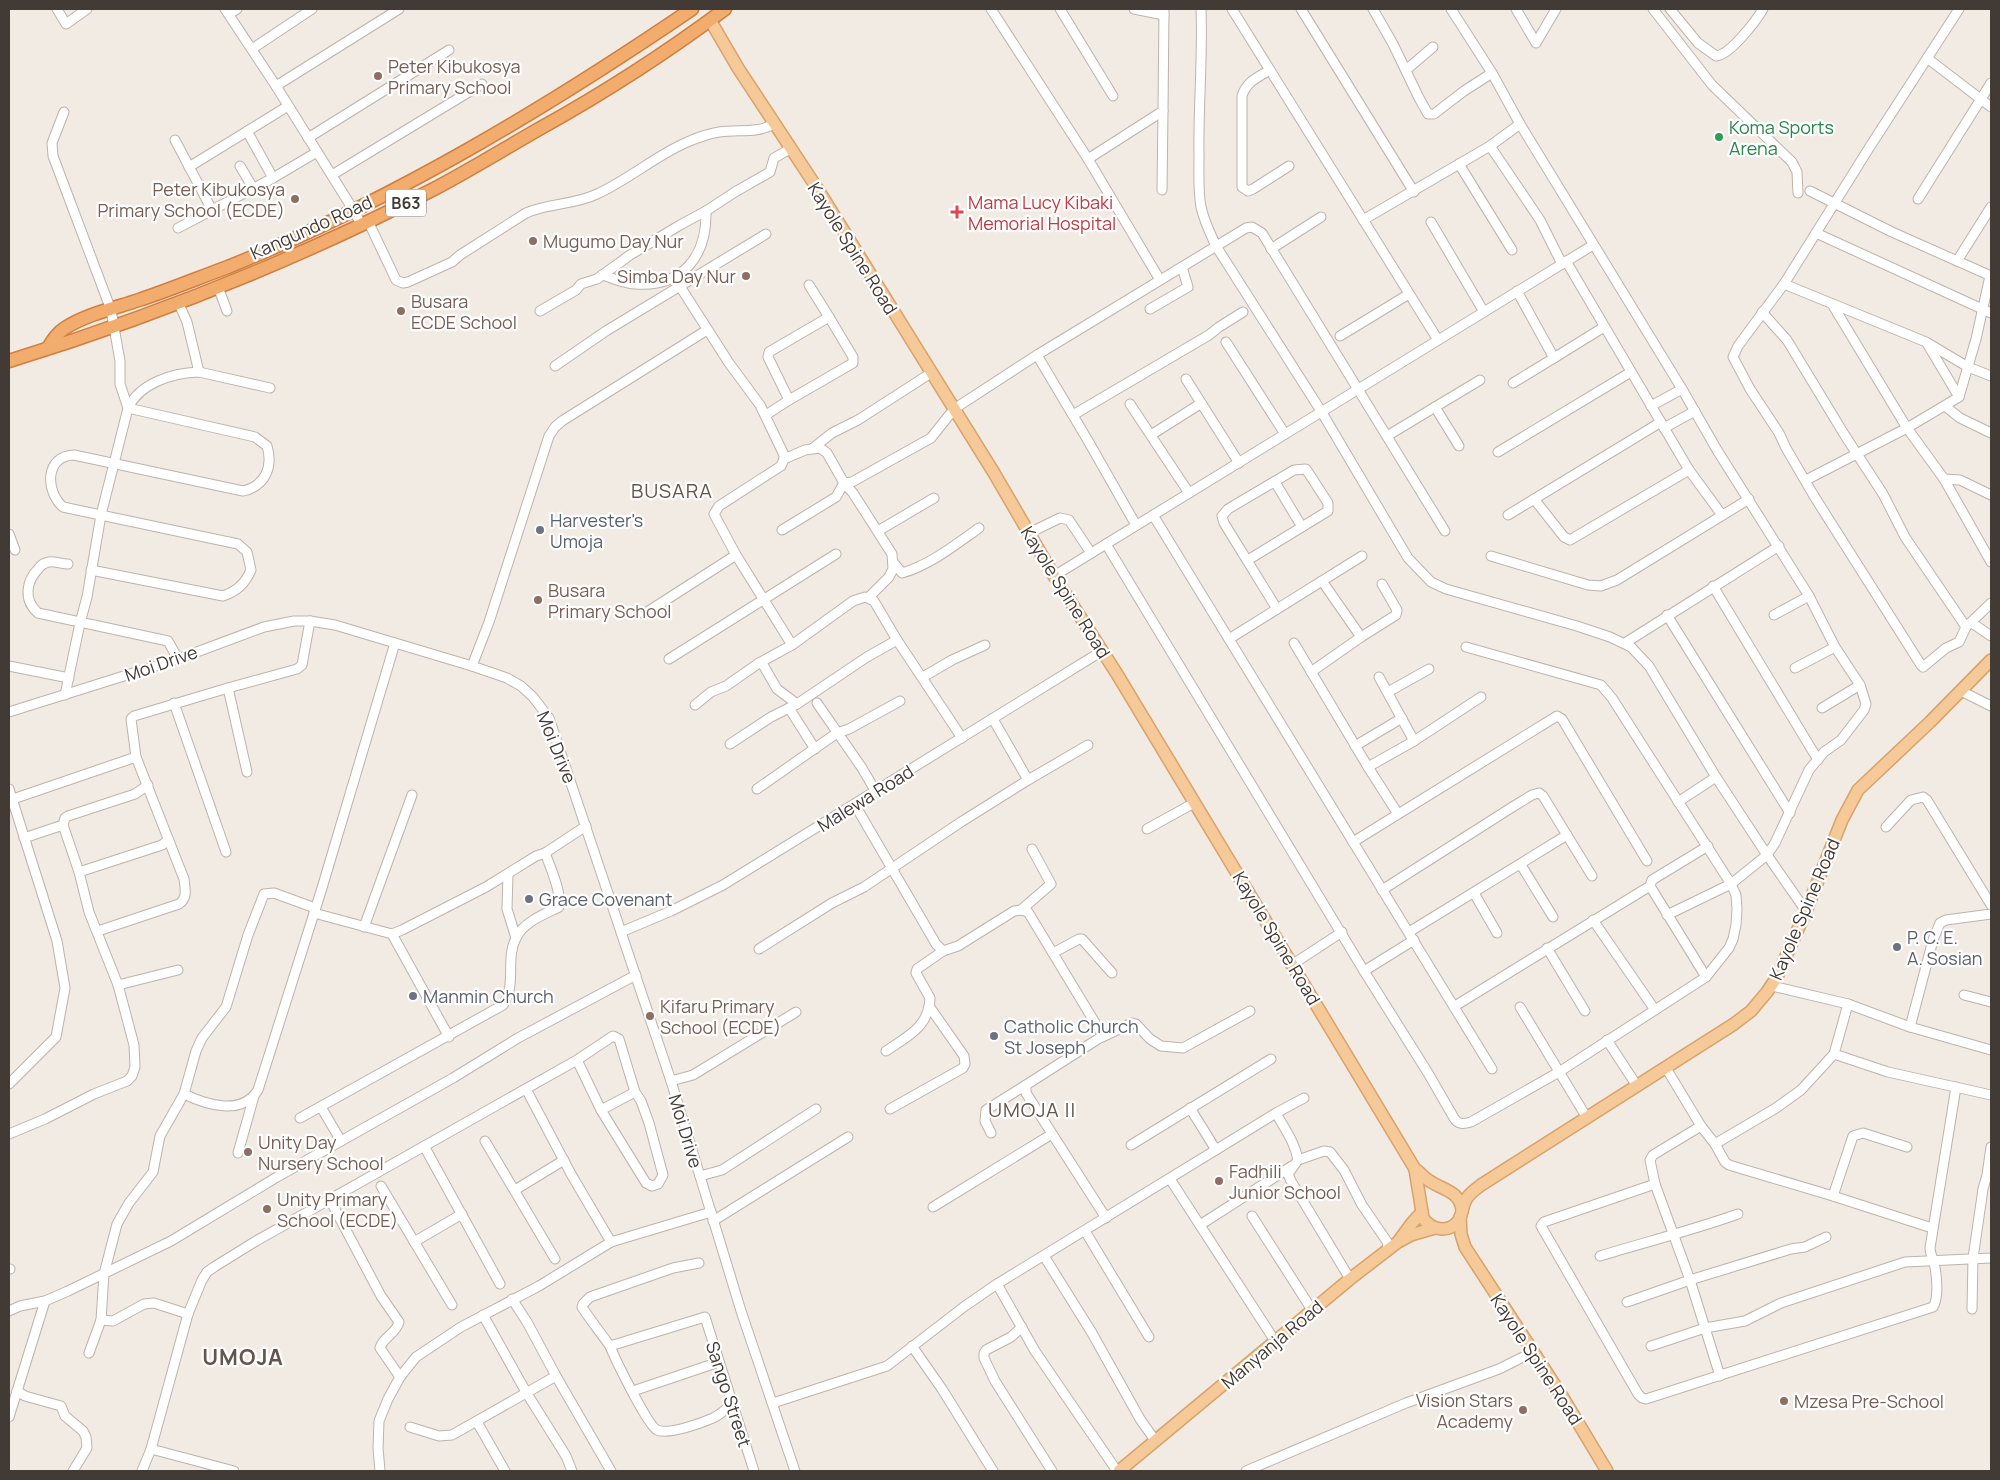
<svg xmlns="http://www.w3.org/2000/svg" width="2000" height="1480" viewBox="0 0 2000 1480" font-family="Manrope,sans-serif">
<rect width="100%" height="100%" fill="#f1ebe4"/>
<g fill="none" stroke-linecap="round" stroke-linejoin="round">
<defs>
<g id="minor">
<polyline points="57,9 66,24 87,9"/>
<polyline points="225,9 276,86 354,211 361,224"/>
<polyline points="991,9 1088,159 1160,280"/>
<polyline points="1060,9 1113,96"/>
<polyline points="1134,9 1164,15"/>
<path d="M 1201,9 C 1203,58 1198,108 1199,157 C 1199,174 1198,191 1201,207 C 1204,221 1210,233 1216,246 L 1321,411 L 1408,558 L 1431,582 L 1446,589 L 1577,626 L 1610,637 L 1631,647 L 1649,666 L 1716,777 L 1767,855 L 1731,884 L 1667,915"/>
<polyline points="1232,9 1438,340"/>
<polyline points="1301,9 1414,192"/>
<polyline points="1373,9 1393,44 1419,98 1428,114 1434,114 1464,91 1492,73"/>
<polyline points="1451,9 1492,73 1520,124 1682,389 1717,450 1809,596 1835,647 1860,685 1866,704 1864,710 1841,740 1824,752 1809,770 1775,843 1767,855 1806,911"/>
<polyline points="1516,9 1536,43 1556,9"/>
<polyline points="1653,9 1712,85 1792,162 1797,172 1798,193"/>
<path d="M 1670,9 L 1698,43 L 1716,56 C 1730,55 1756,21 1763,9"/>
<polyline points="1959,9 1869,148 1784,284 1738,346 1733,357 1750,389 1779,433 1786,448 1814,496 1921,665 1923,667 1946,648 1959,642 1966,627 1991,603"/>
<polyline points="229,14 237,9"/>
<polyline points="252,49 312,9"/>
<polyline points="1927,58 1991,107"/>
<path d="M 1270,70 C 1258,77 1246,82 1242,96 L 1242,187 L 1248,191 L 1253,189 L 1289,166"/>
<polyline points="1406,70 1433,47"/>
<polyline points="276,86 399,9"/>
<path d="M 64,112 L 52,143 L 53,156 L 111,310 L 120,361 L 120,384 L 128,408 L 255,437 L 267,446 C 273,466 266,486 243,491 L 74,455 C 45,456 45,491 63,507 L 238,544 L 247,552 L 251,570 C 245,584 237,591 223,596 L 91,570"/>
<polyline points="247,131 273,178"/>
<polyline points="308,138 449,50"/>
<polyline points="175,140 212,210"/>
<polyline points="1490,146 1540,220 1562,264"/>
<polyline points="1088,159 1163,111 1164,9"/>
<polyline points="1459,164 1512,250"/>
<polyline points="240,166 253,188"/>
<polyline points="189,167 288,106"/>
<polyline points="332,175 482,84"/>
<polyline points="1162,190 1163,111"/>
<polyline points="1810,191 1892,232 1991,276"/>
<polyline points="1918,199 1991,83"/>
<polyline points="1363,220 1490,146 1520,124"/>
<path d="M 368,221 L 396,280 L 403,283 L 408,282 L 452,262 L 460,255 L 526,213 C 549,203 574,205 597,194 C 628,180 654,157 685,143 C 696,138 707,134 719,132 C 739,129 756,134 774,124"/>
<polyline points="1431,222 1484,312"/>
<polyline points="178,228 273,178 317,152"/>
<polyline points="1816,233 1991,313"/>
<polyline points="1271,249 1321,217"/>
<polyline points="1566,261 1689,470 1722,515"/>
<polyline points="1957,261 1991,207"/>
<path d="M 602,275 C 613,278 624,284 636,284 C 683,287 707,256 706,211"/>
<polyline points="674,277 729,363 760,405 784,455 784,459 781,466 719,506 714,514 736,555 792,645 853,601 865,597 874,601 897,640 962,738"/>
<polyline points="1784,284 1926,342 1968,367 1991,376"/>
<polyline points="218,287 227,311"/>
<polyline points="179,304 187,322 199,372"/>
<polyline points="1832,304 1907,428 1944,479 1991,562"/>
<polyline points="1150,309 1188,287 1182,267"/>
<polyline points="540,311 576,290 581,284 597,279 630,255 680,225 706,211 735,192 770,172 774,158 790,149"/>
<polyline points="1762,312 1787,340 1844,434 1883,494 1905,537 1966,627"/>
<polyline points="1340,336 1409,294"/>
<polyline points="1226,342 1285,434"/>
<polyline points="1928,345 1959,397"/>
<polyline points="1037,355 1087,439 1136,525"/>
<polyline points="1554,358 1604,327"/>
<polyline points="555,366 606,331 766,234"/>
<polyline points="1186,379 1239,463"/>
<polyline points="1513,383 1554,358 1517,291"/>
<polyline points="789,400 853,363 853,357 829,317"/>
<polyline points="1130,404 1189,493"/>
<polyline points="1651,406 1682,389"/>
<polyline points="1945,406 1960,418 1991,433"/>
<polyline points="1435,407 1459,446"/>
<polyline points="766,415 789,400 768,357 769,352 829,317 809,285"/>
<polyline points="1073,415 1209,335 1219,327 1243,312"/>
<polyline points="1664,428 1695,411"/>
<polyline points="1151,435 1200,404"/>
<polyline points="1387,436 1480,380"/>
<polyline points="813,448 832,433 858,420 931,373"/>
<polyline points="1498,452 1631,372"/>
<polyline points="1944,479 1960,480 1991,495"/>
<polyline points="1806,480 1907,428 1959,397 1976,339 1990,276"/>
<polyline points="1275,482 1302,527"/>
<polyline points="844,483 852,482 931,438 954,409 1037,355 1246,228 1252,227 1262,233 1445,531"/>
<polyline points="844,483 853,493 892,554 893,569 889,577 869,597"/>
<polyline points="1534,499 1564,537 1570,540 1689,470"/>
<polyline points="1153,515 1492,1069"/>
<polyline points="1508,515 1661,422"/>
<polyline points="782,530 836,497 844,483 827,453 820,448 805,450 784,459"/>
<polyline points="878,531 934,498"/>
<polyline points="1029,533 1060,518 1069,520 1091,553"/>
<polyline points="9,534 15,550"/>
<path d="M 1106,544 L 1364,971 L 1428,1073 L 1454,1118 C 1458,1125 1464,1124 1471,1122 L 1559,1072 L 1706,977 L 1729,948 L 1733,939 L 1736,925 L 1737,909 L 1736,895 L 1731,884 L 1612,698 L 1601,685 L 1466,647"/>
<polyline points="1491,556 1588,585 1601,586 1617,580 1749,499"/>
<polyline points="1248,560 1328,511 1328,503 1306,469 1294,470 1228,509 1222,516 1224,523 1277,609"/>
<path d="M 893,562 L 902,573 C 930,565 955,545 979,528"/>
<path d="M 68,564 C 62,564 54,561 49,562 C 44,563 41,565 39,568 C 26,581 23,600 38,613 L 168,641 L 178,659"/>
<polyline points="1054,576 1593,245"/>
<polyline points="1322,581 1361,637 1396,615 1397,610 1382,584"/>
<polyline points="1713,586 1818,760"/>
<polyline points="644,614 736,555"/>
<polyline points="1667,615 1790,813"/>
<polyline points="1774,615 1809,596"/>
<polyline points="1972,623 1991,636"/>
<polyline points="1229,639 1362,556"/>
<polyline points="1294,643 1368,767 1398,814"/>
<polyline points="1625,643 1779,546"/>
<polyline points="669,659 836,554"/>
<polyline points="759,663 762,663 777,689 797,704"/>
<polyline points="9,666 69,678"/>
<polyline points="472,666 489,622 549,436 555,427 562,421 707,330"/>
<polyline points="1795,668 1835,647"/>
<polyline points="1311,672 1361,637"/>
<polyline points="923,677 952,660 985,645"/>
<polyline points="1379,677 1414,741"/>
<polyline points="228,688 297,669 302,665 310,621"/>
<polyline points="1961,691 1991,706"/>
<polyline points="1388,692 1429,669"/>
<path d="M 65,695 L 80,623 L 87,597 L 101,515 L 128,408 C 140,383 172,373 199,372 L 270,388"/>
<polyline points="174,703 226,852"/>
<polyline points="817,703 862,768 876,792"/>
<polyline points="695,705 711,692 726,686 759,663 792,645"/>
<polyline points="789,708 815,749"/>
<polyline points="1822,708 1860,685"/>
<polyline points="9,712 178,659 264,627 294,621 310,621 335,625 472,666 507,678 521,686 533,697 549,718 579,807 671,1081 741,1311 795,1471"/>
<polyline points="993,719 1028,780 1088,745"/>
<polyline points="730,744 771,717 797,704 867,657 897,640"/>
<polyline points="1355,746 1402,718"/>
<polyline points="1368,767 1414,741 1481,697"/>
<polyline points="9,789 57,941 65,988 56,1037 9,1084"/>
<polyline points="757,789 837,733 849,729 900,701"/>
<polyline points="13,799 136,757"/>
<polyline points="1678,802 1716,777"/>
<polyline points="855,805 936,944 943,951"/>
<polyline points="1886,827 1911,800 1923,797 1927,800 1991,905"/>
<polyline points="1147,829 1194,803"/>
<polyline points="24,838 63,825"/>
<polyline points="1353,842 1557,716 1562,719 1647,861"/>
<polyline points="1521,865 1553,917"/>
<polyline points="79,872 162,845 168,840"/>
<polyline points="508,874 507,909 516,938"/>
<polyline points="1382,890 1514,806 1532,795 1539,793 1543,796 1592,876"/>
<polyline points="1474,893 1497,933"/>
<polyline points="1021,910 1051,884 1032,849"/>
<polyline points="314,913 392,934 402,930 486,887 536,856 545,853 586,826"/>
<polyline points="1593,920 1655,1010"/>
<polyline points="364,927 412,795"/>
<path d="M 98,931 L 179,904 C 188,898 185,888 184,879 L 136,757 L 131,719 L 134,716 L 228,688 L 247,772"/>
<polyline points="621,932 671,911 723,885 1102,651"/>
<polyline points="1409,932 1567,835"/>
<polyline points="392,934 449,1037"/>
<polyline points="1547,948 1585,1011"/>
<polyline points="759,949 832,903 864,887 961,822 1028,780"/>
<polyline points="1053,953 1079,939 1082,939 1112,973"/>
<polyline points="1293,964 1342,932"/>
<polyline points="1364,971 1414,940"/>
<polyline points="1706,977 1650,886 1652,880 1708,846"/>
<polyline points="118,985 178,970"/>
<polyline points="1772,986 1848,1004 1910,1027 1991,1050"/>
<polyline points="1964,995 1991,1002"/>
<polyline points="1455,1006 1650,886"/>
<polyline points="1520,1007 1587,1118"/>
<polyline points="1910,1027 1933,940 1940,923 1946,920 1991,914"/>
<polyline points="1607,1040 1637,1086"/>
<path d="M 886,1051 C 908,1036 929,1027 930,998 L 916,973 L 917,969 L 943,951 L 958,946 L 1014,911 L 1021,910 L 1028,912 L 1103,1036"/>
<polyline points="1834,1054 1888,1072 1991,1095"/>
<polyline points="1666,1068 1701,1126 1715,1144 1725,1162 1729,1165 1833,1196 1932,1228"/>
<polyline points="671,1081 693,1075 796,1012"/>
<polyline points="526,1089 571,1174 611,1242"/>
<polyline points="184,1094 196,1051 202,1038 226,1007 248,935 264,894 274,893 315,908"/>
<polyline points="321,1107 341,1141"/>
<polyline points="1190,1108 1216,1150"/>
<polyline points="890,1109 963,1068 965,1064 964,1056 929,1006"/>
<polyline points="601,1110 635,1092"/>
<polyline points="1276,1113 1304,1098"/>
<path d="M 300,1118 L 503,1005 C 517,984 505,959 516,938 C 523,922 545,914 559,907 C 562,893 550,866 545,853"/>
<polyline points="1701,1126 1653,1155 1650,1160 1655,1184 1690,1280 1720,1376"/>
<polyline points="991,1133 985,1121 986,1110 1026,1085"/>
<polyline points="9,1134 45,1119 94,1094 127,1081 132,1076 135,1067 134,1045 118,985 89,912 79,872 63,825 65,818 68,816 135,794 148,785"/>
<polyline points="485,1141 555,1259"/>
<polyline points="1715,1144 1776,1108 1801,1090 1834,1054 1848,1004"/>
<polyline points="1131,1145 1271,1059"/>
<polyline points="424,1146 500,1284"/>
<polyline points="238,1153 254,1096"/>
<polyline points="1298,1160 1324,1151 1330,1152 1344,1170 1362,1205 1388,1243 1387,1250"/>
<polyline points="700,1176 722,1170 816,1109"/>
<polyline points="1170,1179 1275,1341"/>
<path d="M 1655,1184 L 1544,1222 L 1541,1226 L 1638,1394 L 1642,1398 L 1646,1399 L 1933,1307 C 1939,1298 1937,1275 1934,1263 C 1933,1258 1930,1254 1930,1248 L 1956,1087"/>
<polyline points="381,1186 452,1305"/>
<polyline points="515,1190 564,1160"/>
<polyline points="1833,1196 1853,1136 1863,1133 1907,1147"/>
<path d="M 330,1200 L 381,1296 L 399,1322 C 396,1334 383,1337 380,1348 L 400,1377"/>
<polyline points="933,1207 1052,1134"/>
<polyline points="1252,1216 1312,1310"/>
<polyline points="1106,1218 1026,1093 1026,1085 1098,1039 1132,1023 1136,1024 1150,1039 1161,1046 1183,1048 1250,1011"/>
<polyline points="713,1221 848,1137"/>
<polyline points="1200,1225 1292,1166"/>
<polyline points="1085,1231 1149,1337"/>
<polyline points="414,1242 462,1214"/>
<polyline points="1044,1256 1092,1333 1140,1419 1152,1436"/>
<path d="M 1600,1256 C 1646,1242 1693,1230 1738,1214"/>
<path d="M 699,1263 L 673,1268 L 590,1297 L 583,1304 L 582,1307 C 591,1321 600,1332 610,1346 L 705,1317 L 754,1471"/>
<polyline points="9,1269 10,1269"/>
<polyline points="997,1284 1035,1351 1117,1471"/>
<polyline points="1627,1302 1690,1280 1791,1249 1805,1247 1826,1237"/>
<polyline points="1972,1309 1973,1258 1983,1189 1987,1175 1991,1147"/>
<polyline points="9,1311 20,1306 45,1301 68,1291 171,1241 277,1177 453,1078 518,1038 636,975"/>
<polyline points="483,1315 526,1392 566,1456 572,1471"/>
<polyline points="101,1320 113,1321 144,1304 154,1303 188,1314"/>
<polyline points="1022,1327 1011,1337 986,1350 984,1353 984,1358 995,1381 1052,1471"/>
<path d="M 610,1346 C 615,1359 648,1426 657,1430 C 669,1435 702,1423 713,1418 C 720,1415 726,1409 732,1404"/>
<polyline points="912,1346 942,1389 993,1471"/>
<polyline points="1651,1346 1705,1328 1745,1321 1781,1303 1905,1262 1991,1258"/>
<path d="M 89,1353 L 101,1320 L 104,1274 L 117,1224 L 129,1203 L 153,1172 L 160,1136 L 184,1094 C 207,1105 242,1116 258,1090 L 322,888 L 395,643"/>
<polyline points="556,1376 611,1471"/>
<polyline points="17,1391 25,1396 61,1406 65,1416 83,1431 86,1437 87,1448 73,1471"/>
<polyline points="633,1391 719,1362"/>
<path d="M 773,1403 L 887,1366 L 965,1306 L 997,1284 L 1276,1113 C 1284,1128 1295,1142 1298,1160 L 1288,1174 L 1291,1181 L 1350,1279"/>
<polyline points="9,1417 45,1301"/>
<polyline points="477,1422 505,1471"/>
<polyline points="410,1427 439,1436 452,1435 556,1376 527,1322 512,1299"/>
<polyline points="151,1449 234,1471"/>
<polyline points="142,1471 151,1449 188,1314 202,1280 207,1272 214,1267 256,1241 577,1060 613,1036 619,1039 635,1092 641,1101 649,1123 663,1175 658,1184 652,1186 646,1183 601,1110 577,1060"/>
<polyline points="380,1471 378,1448 379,1421 388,1399 400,1377 416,1357 461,1327 539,1286 611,1242 711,1212"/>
<polyline points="1246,1471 1406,1403 1499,1369 1533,1352"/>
</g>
<g id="major">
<path d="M 710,20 L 738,68 L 817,188 L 994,473 L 1054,576 L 1117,674 L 1415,1169 C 1420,1172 1423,1177 1428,1180 C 1442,1190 1461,1191 1462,1211"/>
<path d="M 1415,1169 L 1423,1218 C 1431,1230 1449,1234 1459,1220 C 1463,1213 1462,1205 1467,1198 C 1470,1193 1476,1189 1481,1185 L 1734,1024 L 1751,1011 L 1767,992 L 1777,977 L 1806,911 L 1842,820 L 1858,790 L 1930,722 L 1991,660"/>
<polyline points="1460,1217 1461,1234 1465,1247 1562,1396 1607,1471"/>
<polyline points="1400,1241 1411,1235 1435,1228"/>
<polyline points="1119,1471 1350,1279 1398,1242 1412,1223 1422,1212"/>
</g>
<g id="highway">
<path d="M 48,348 C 53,340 57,333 65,328 C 87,314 115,308 139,300 C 169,290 198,278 228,267 C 393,200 545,109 692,9"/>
<path d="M 9,361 C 155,316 298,259 434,189 C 470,170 504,149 539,129 C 604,93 666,53 725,9"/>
</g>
</defs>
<use href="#minor" stroke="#beb3ab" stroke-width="11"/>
<use href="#major" stroke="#d9a26a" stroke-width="14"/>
<use href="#highway" stroke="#d07f3f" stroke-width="15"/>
<use href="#minor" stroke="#fff" stroke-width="9"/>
<use href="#major" stroke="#f6c998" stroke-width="11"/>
<use href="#highway" stroke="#f2ad6e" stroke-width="12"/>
</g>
<g fill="#8d6e63" stroke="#fff" stroke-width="2">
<circle cx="378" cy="76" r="5"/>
<circle cx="295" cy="199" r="5"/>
<circle cx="533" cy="241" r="5"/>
<circle cx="746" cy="276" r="5"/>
<circle cx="401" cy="311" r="5"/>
<circle cx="538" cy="600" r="5"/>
<circle cx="650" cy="1016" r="5"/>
<circle cx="248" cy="1152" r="5"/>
<circle cx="1219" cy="1181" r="5"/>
<circle cx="267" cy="1209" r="5"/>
<circle cx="1784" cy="1401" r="5"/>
<circle cx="1523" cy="1410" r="5"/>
</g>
<circle fill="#2e9e5b" stroke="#fff" stroke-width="2" cx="1719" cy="137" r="5"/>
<path fill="#e0444e" stroke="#fff" stroke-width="2" d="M954.5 204.5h5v5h5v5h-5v5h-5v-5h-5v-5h5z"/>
<g fill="#6b7280" stroke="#fff" stroke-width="2">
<circle cx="540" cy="530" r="5"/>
<circle cx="529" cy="899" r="5"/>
<circle cx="1897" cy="947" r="5"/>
<circle cx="413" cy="996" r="5"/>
<circle cx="994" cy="1036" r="5"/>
</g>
<g text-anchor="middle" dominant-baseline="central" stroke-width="4.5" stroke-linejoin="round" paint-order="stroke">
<rect fill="#fff" stroke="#7b7572" stroke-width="1" x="386" y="189.5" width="40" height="27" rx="4"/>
<g font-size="16" font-weight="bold" fill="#423a35">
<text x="406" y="203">B63</text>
</g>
<g font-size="18" fill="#785e54" stroke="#fff" text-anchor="start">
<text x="388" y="66">Peter Kibukosya<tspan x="388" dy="21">Primary School</tspan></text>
<text x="285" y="189" text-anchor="end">Peter Kibukosya<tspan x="285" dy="21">Primary School (ECDE)</tspan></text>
<text x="543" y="241">Mugumo Day Nur</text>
<text x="736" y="276" text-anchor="end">Simba Day Nur</text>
<text x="411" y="301">Busara<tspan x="411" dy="21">ECDE School</tspan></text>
<text x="548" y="590">Busara<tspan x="548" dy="21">Primary School</tspan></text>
<text x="660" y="1006">Kifaru Primary<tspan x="660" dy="21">School (ECDE)</tspan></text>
<text x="258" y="1142">Unity Day<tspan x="258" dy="21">Nursery School</tspan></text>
<text x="1229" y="1171">Fadhili<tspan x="1229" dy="21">Junior School</tspan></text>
<text x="277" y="1199">Unity Primary<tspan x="277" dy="21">School (ECDE)</tspan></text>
<text x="1513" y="1400" text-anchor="end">Vision Stars<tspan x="1513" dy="21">Academy</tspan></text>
<text x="1794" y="1401">Mzesa Pre-School</text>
</g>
<g font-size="18" fill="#27864d" stroke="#fff" text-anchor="start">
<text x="1729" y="127">Koma Sports<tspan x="1729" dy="21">Arena</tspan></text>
</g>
<g font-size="18" fill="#be3a42" stroke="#fff" text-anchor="start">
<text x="968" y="202">Mama Lucy Kibaki<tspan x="968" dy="21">Memorial Hospital</tspan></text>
</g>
<g font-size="18" fill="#423a35" stroke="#fff">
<text transform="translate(311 227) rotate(-24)">Kangundo Road</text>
<text transform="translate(853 248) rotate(58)">Kayole Spine Road</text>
<text transform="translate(1066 592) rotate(58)">Kayole Spine Road</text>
<text transform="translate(161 663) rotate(-19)">Moi Drive</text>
<text transform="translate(557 747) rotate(68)">Moi Drive</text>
<text transform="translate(865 798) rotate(-32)">Malewa Road</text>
<text transform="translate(1804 909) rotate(-67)">Kayole Spine Road</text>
<text transform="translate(1277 938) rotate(59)">Kayole Spine Road</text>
<text transform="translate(686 1131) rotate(73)">Moi Drive</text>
<text transform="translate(1272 1344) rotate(-40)">Manyanja Road</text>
<text transform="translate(1537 1359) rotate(57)">Kayole Spine Road</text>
<text transform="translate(729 1394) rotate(72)">Sango Street</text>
</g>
<g font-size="18" fill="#5b616d" stroke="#fff" text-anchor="start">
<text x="550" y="520">Harvester's<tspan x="550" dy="21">Umoja</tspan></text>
<text x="539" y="899">Grace Covenant</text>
<text x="1907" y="937">P. C. E.<tspan x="1907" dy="21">A. Sosian</tspan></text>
<text x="423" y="996">Manmin Church</text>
<text x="1004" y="1026">Catholic Church<tspan x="1004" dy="21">St Joseph</tspan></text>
</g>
<g font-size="20" letter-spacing="1" fill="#64564d" stroke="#fff">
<text x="672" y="490">BUSARA</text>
<text x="1032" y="1109">UMOJA II</text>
</g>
<g font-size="22" font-weight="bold" letter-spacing="1" fill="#64564d" stroke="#fff">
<text x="243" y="1357">UMOJA</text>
</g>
</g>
<rect width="2000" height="1480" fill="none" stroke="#423a35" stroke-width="20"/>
</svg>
